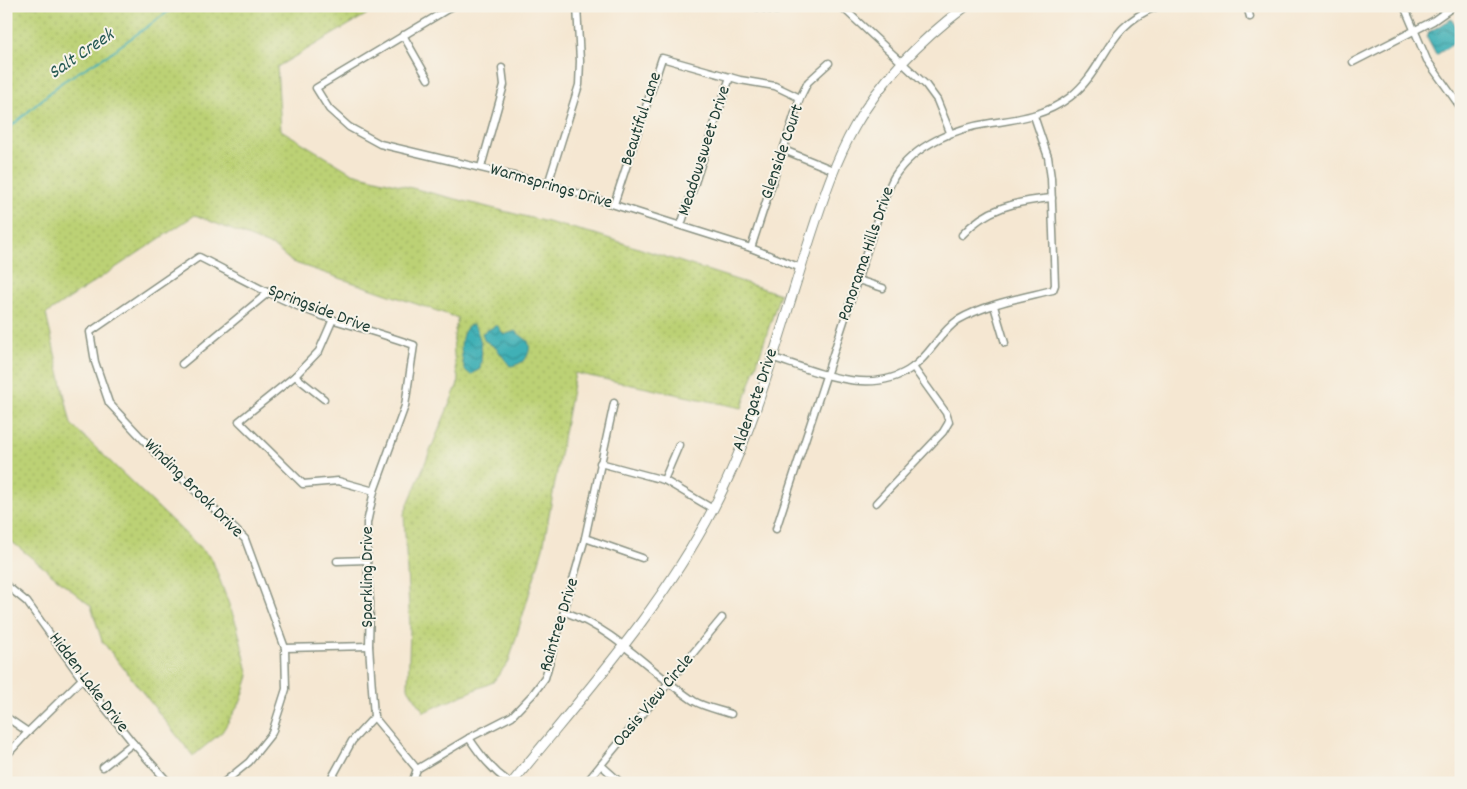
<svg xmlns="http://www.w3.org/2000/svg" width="1467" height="789" viewBox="0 0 1467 789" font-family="Dekko,sans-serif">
<defs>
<pattern id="grass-dots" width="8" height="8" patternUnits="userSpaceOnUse" patternTransform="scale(1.25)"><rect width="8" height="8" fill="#bcd175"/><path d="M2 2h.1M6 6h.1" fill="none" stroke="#a1b466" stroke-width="1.8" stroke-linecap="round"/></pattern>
<pattern id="water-waves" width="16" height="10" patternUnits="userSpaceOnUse" patternTransform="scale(1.25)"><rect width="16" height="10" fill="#3fb0b6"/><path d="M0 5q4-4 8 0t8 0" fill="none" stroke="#349095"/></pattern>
</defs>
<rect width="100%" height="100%" fill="#f7f3e8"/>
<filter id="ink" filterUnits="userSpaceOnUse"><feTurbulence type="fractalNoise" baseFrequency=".02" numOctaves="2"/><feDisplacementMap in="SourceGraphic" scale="10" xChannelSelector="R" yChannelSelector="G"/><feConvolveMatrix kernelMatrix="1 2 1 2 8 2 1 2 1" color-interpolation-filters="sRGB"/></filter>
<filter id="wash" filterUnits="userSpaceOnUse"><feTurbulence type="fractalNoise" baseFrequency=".0096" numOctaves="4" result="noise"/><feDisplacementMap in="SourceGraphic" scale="20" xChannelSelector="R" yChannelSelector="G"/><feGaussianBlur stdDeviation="1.12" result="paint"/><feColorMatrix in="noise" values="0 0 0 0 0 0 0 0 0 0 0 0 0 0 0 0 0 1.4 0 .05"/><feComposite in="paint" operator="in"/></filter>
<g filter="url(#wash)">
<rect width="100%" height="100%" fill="#f5e7d2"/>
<path fill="url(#grass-dots)" stroke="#6e8754" d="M 6,6 L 381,6 L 277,67 L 281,130 L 352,173 L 595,234 L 780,294 L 742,408 L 575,373 L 543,548 L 509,661 L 493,682 L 424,712 L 408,688 L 410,628 L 404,514 L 459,381 C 453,359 451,339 458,318 L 292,262 L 274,247 L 195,215 L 46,314 L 71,424 L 212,559 L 237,626 L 249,676 L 241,701 L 222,732 L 193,756 L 102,641 L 91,606 L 6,537 Z"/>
<g fill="url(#water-waves)" stroke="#2f7675">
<polygon points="1451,19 1461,33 1461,39 1436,55 1427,38 1429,32"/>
<path d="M 470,325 L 474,325 C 482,339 483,351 480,369 L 471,375 L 465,370 C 461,357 457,334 470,325 Z"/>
<path d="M 497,325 L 504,335 L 515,331 L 528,341 C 533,354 523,365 510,366 L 496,348 L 484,340 L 482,333 Z"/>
</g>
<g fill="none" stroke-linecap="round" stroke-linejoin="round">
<polyline stroke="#3fb0b6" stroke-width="2" points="6,131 62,82 109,54 176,6"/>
</g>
</g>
<g filter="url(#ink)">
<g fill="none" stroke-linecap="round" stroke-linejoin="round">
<defs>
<g id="minor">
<polyline points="453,6 316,88 329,109 349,127 380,144 548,184 751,248 801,268"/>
<polyline points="752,6 776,10 796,6"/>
<polyline points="841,6 926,85 937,100 950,132"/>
<polyline points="1247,6 1250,17"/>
<polyline points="1404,6 1427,60 1461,108"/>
<polyline points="403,35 428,79"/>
<polyline points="1353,62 1433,21 1454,6"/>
<polyline points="784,150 833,170"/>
<polyline points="481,167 504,85 502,68"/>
<polyline points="548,184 579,85 580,61 577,6"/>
<polyline points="614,204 662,58 740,80 775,86 800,98"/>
<polyline points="681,225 730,77"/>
<path d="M 962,235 C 986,208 1017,201 1052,198"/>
<polyline points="751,248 800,98 808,82 829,63"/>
<polyline points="858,280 883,288"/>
<polyline points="994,306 1005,343"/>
<polyline points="333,319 319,351 295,376 239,421 303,484 338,481 374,491"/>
<path d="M 771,357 C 815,371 871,398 913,367 C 931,354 940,332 958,320 C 986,304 1021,298 1053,290 L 1055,285 L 1051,178 L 1048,157 L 1034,116"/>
<polyline points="182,364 269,292"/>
<polyline points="295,376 324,399"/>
<polyline points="600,463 664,480 713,509"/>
<polyline points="664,480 679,445"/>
<polyline points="876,503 943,432 949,422 946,413 913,367"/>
<path d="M 776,529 L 877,220 C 882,205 887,190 894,177 C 915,144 956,128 991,123 C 1019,119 1047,115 1070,97 C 1109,66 1103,27 1158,6"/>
<polyline points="585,538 642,558"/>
<polyline points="337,561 367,560"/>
<polyline points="6,585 27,602 82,679 133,743 169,783"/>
<path d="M 565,612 C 616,630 650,672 694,701 C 704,707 719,710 731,714"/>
<polyline points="285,648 369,646"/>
<polyline points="6,717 28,732"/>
<path d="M 469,738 C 481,756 492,770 510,783"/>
<polyline points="6,756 28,732 82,679"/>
<polyline points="601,765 621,783"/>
<polyline points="103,767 133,743"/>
<path d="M 223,783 L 249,762 L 272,733 L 286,689 L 285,648 L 245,539 L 152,449 L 109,403 L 95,362 L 90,332 L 199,257 C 243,279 287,305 334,320 C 361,328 388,336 414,345 L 405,406 L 374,491 L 367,523 L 367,560 L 370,602 L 369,646 L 374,717 L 417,769"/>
<polyline points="329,783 352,741 374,717"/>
<polyline points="412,783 417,769 469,738 512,716 533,694 545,678 585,538 614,403"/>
<polyline points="586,783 722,618"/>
</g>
<path id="tertiary" d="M 512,783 C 583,695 660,611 713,509 C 756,427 780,330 809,242 C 822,202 834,163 855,126 C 882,78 922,39 966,6"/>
</defs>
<use href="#minor" stroke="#8a9283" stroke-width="9"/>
<use href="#tertiary" stroke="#8a9283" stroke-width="11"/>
<use href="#minor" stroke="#fff" stroke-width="6"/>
<use href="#tertiary" stroke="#fff" stroke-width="9"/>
</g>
</g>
<g text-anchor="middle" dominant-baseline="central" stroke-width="4" stroke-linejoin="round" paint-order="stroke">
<g font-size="18" fill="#1f3d34" stroke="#f7f3e8">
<text transform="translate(642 119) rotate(-72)">Beautiful Lane</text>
<text transform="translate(705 151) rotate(-72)">Meadowsweet Drive</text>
<text transform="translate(783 152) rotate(-71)">Glenside Court</text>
<text transform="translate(551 187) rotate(16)">Warmsprings Drive</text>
<text transform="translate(867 254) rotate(-71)">Panorama Hills Drive</text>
<text transform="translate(319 310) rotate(21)">Springside Drive</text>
<text transform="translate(756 400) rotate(-71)">Aldergate Drive</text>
<text transform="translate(193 489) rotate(45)">Winding Brook Drive</text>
<text transform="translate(368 577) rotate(-90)">Sparkling Drive</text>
<text transform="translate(560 625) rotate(-73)">Raintree Drive</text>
<text transform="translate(88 683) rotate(53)">Hidden Lake Drive</text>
<text transform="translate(654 701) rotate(-50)">Oasis View Circle</text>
</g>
<g font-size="19" font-style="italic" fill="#275a54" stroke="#f7f3e8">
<text transform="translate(82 55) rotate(-34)">Salt Creek</text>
</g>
</g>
<rect width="1467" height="789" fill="none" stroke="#f7f3e8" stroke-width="25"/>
</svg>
